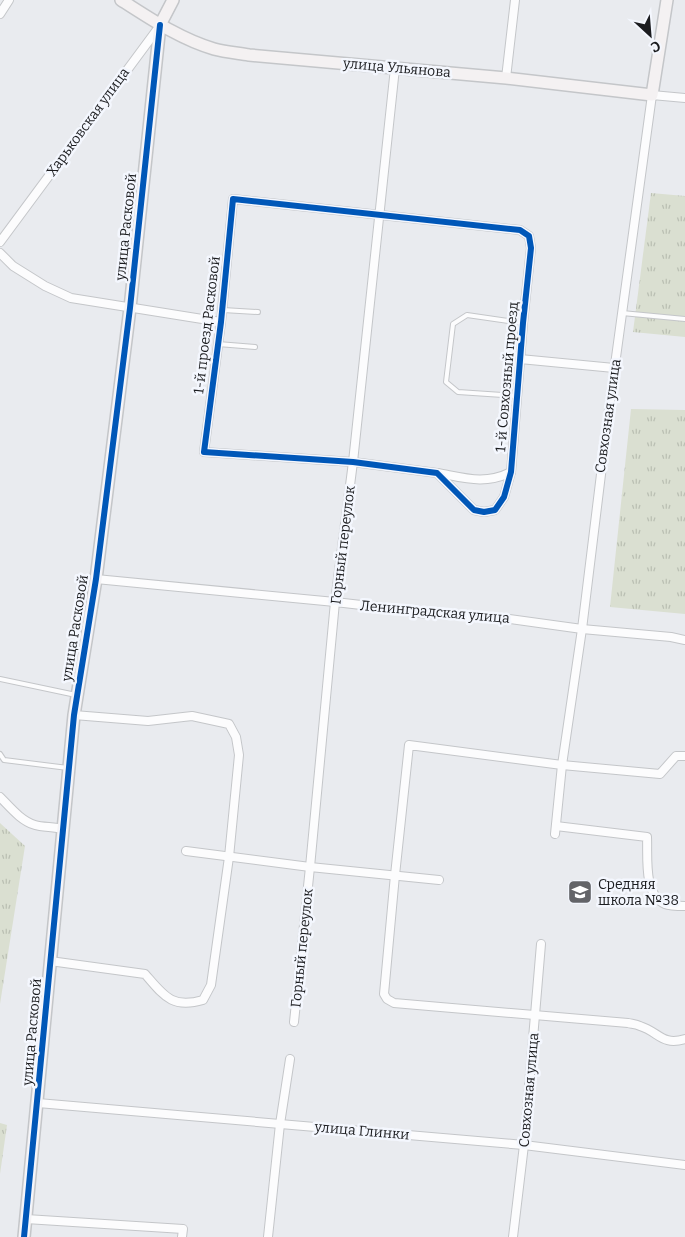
<svg xmlns="http://www.w3.org/2000/svg" width="685" height="1237" viewBox="0 0 685 1237" font-family="Bitter,serif">
<defs>
<pattern id="park-tufts" width="24" height="20" patternUnits="userSpaceOnUse" patternTransform="scale(1.25)"><rect width="24" height="20" fill="#dadfd1"/><path d="M3 7l-1-3M5 7V3M7 7l1-3M15 17l-1-3M17 17v-4M19 17l1-3" fill="none" stroke="#babfb3"/></pattern>
</defs>
<rect width="100%" height="100%" fill="#e9ebef"/>
<g fill="url(#park-tufts)">
<polygon points="651,193 685,196 685,337 633,332"/>
<polygon points="631,409 685,410 685,614 610,607"/>
<polygon points="0,823 25,846 0,1004"/>
<polygon points="0,1123 7,1125 0,1174"/>
</g>
<g fill="none" stroke-linecap="round" stroke-linejoin="round">
<defs>
<g id="lane">
<polyline points="223,310 258,312"/>
<polyline points="622,313 685,319"/>
<polyline points="218,344 255,347"/>
<polyline points="517,396 458,392 446,382 453,324 467,315 522,323"/>
<polyline points="0,679 76,695"/>
<polyline points="0,754 4,760 68,768"/>
</g>
<g id="street">
<polyline points="0,14 9,0"/>
<polyline points="506,78 515,0"/>
<polygon points="233,199 520,230 529,236 531,248 523,323 511,472 504,497 495,510 484,512 474,510 437,473 353,462 204,452 221,322"/>
<polyline points="0,242 159,27"/>
<polyline points="0,253 13,266 45,286 71,298 221,322"/>
<polyline points="520,359 614,368"/>
<path d="M 438,473 C 465,478 485,485 511,472"/>
<polyline points="96,579 335,602 396,609 418,613 503,618 582,629 671,637 685,640"/>
<path d="M 685,756 L 676,756 L 660,774 L 562,765 L 409,745 L 395,875 L 384,994 L 387,999 L 394,1003 L 628,1023 C 632,1024 636,1024 640,1026 C 659,1032 662,1046 685,1039"/>
<path d="M 0,797 C 10,807 21,821 35,825 C 41,827 54,827 63,829"/>
<path d="M 556,826 L 647,837 C 648,856 643,895 665,904 C 670,906 679,906 685,906"/>
<polyline points="555,834 562,765 582,629 610,401 652,95 685,98"/>
<polyline points="186,851 310,867 439,880"/>
<path d="M 50,961 L 145,974 C 164,996 172,1009 203,1000 L 211,985 L 229,857 L 239,755 L 236,737 L 229,724 L 192,716 L 148,721 L 74,715"/>
<polyline points="294,1022 310,867 335,602 353,462 395,68"/>
<polyline points="38,1103 524,1145 685,1165"/>
<polyline points="26,1219 183,1229 182,1237"/>
<polyline points="268,1237 280,1124 290,1059"/>
<polyline points="513,1237 524,1145 541,944"/>
</g>
<g id="secondary">
<path d="M 121,0 C 151,19 180,39 214,49 C 225,52 237,53 249,55 L 506,78 L 652,95 L 667,0"/>
<polyline points="24,1237 74,715 96,579 130,308 160,25 173,0"/>
</g>
</defs>
<use href="#lane" stroke="#c4c6c9" stroke-width="6"/>
<use href="#street" stroke="#c4c6c9" stroke-width="10"/>
<use href="#secondary" stroke="#c4c6c9" stroke-width="14"/>
<use href="#lane" stroke="#fcfcfd" stroke-width="4"/>
<use href="#street" stroke="#fcfcfd" stroke-width="8"/>
<use href="#secondary" stroke="#f4f1f2" stroke-width="11"/>
<defs>
<g id="cycleway">
<polygon points="233,199 520,230 529,236 531,248 523,323 511,472 504,497 495,510 484,512 474,510 437,473 353,462 204,452 221,322"/>
<polyline points="24,1237 74,715 96,579 130,308 160,25"/>
</g>
</defs>
<use href="#cycleway" stroke="#f4f7fe" stroke-width="9"/>
<use href="#cycleway" stroke="#0057b8" stroke-width="6"/>
</g>
<defs>
<symbol id="school-square" viewBox="-11 -11 22 22"><rect x="-9" y="-9" width="18" height="18" rx="4" fill="#636468" stroke="#f4f7fe"/><path d="M0-5L7-2L0 1L-7-2ZM-4 1L0 2.5L4 1V4Q0 6-4 4Z" fill="#fff"/></symbol>
</defs>
<g fill-rule="evenodd">
<use href="#school-square" x="566" y="878" width="28" height="28"/>
</g>
<g text-anchor="middle" dominant-baseline="central" stroke-width="5" stroke-linejoin="round" paint-order="stroke">
<g font-size="14" fill="#1b1c1f" stroke="#f4f7fe">
<text transform="translate(397 68) rotate(5)">улица Ульянова</text>
<text transform="translate(88 122) rotate(-54)">Харьковская улица</text>
<text transform="translate(126 227) rotate(-84)">улица Расковой</text>
<text transform="translate(207 325) rotate(-83)">1-й проезд Расковой</text>
<text transform="translate(507 377) rotate(-85)">1-й Совхозный проезд</text>
<text transform="translate(608 416) rotate(-82)">Совхозная улица</text>
<text transform="translate(343 545) rotate(-83)">Горный переулок</text>
<text transform="translate(435 612) rotate(5)">Ленинградская улица</text>
<text transform="translate(75 628) rotate(-81)">улица Расковой</text>
<text transform="translate(302 948) rotate(-84)">Горный переулок</text>
<text transform="translate(32 1032) rotate(-85)">улица Расковой</text>
<text transform="translate(529 1090) rotate(-85)">Совхозная улица</text>
<text transform="translate(362 1131) rotate(5)">улица Глинки</text>
</g>
<g font-size="14" fill="#1b1c1f" stroke="#f4f7fe" text-anchor="start">
<text x="598" y="884">Средняя<tspan x="598" dy="16">школа №38</tspan></text>
</g>
</g>
<g transform="translate(650 35) rotate(154)" stroke="#f4f7fe" stroke-width="4" paint-order="stroke">
<path d="M0-4L9 19L0 12L-9 19Z" fill="#1b1c1f"/>
<text y="-8" font-size="14" font-weight="bold" text-anchor="middle" fill="#1b1c1f">С</text>
</g>
</svg>
